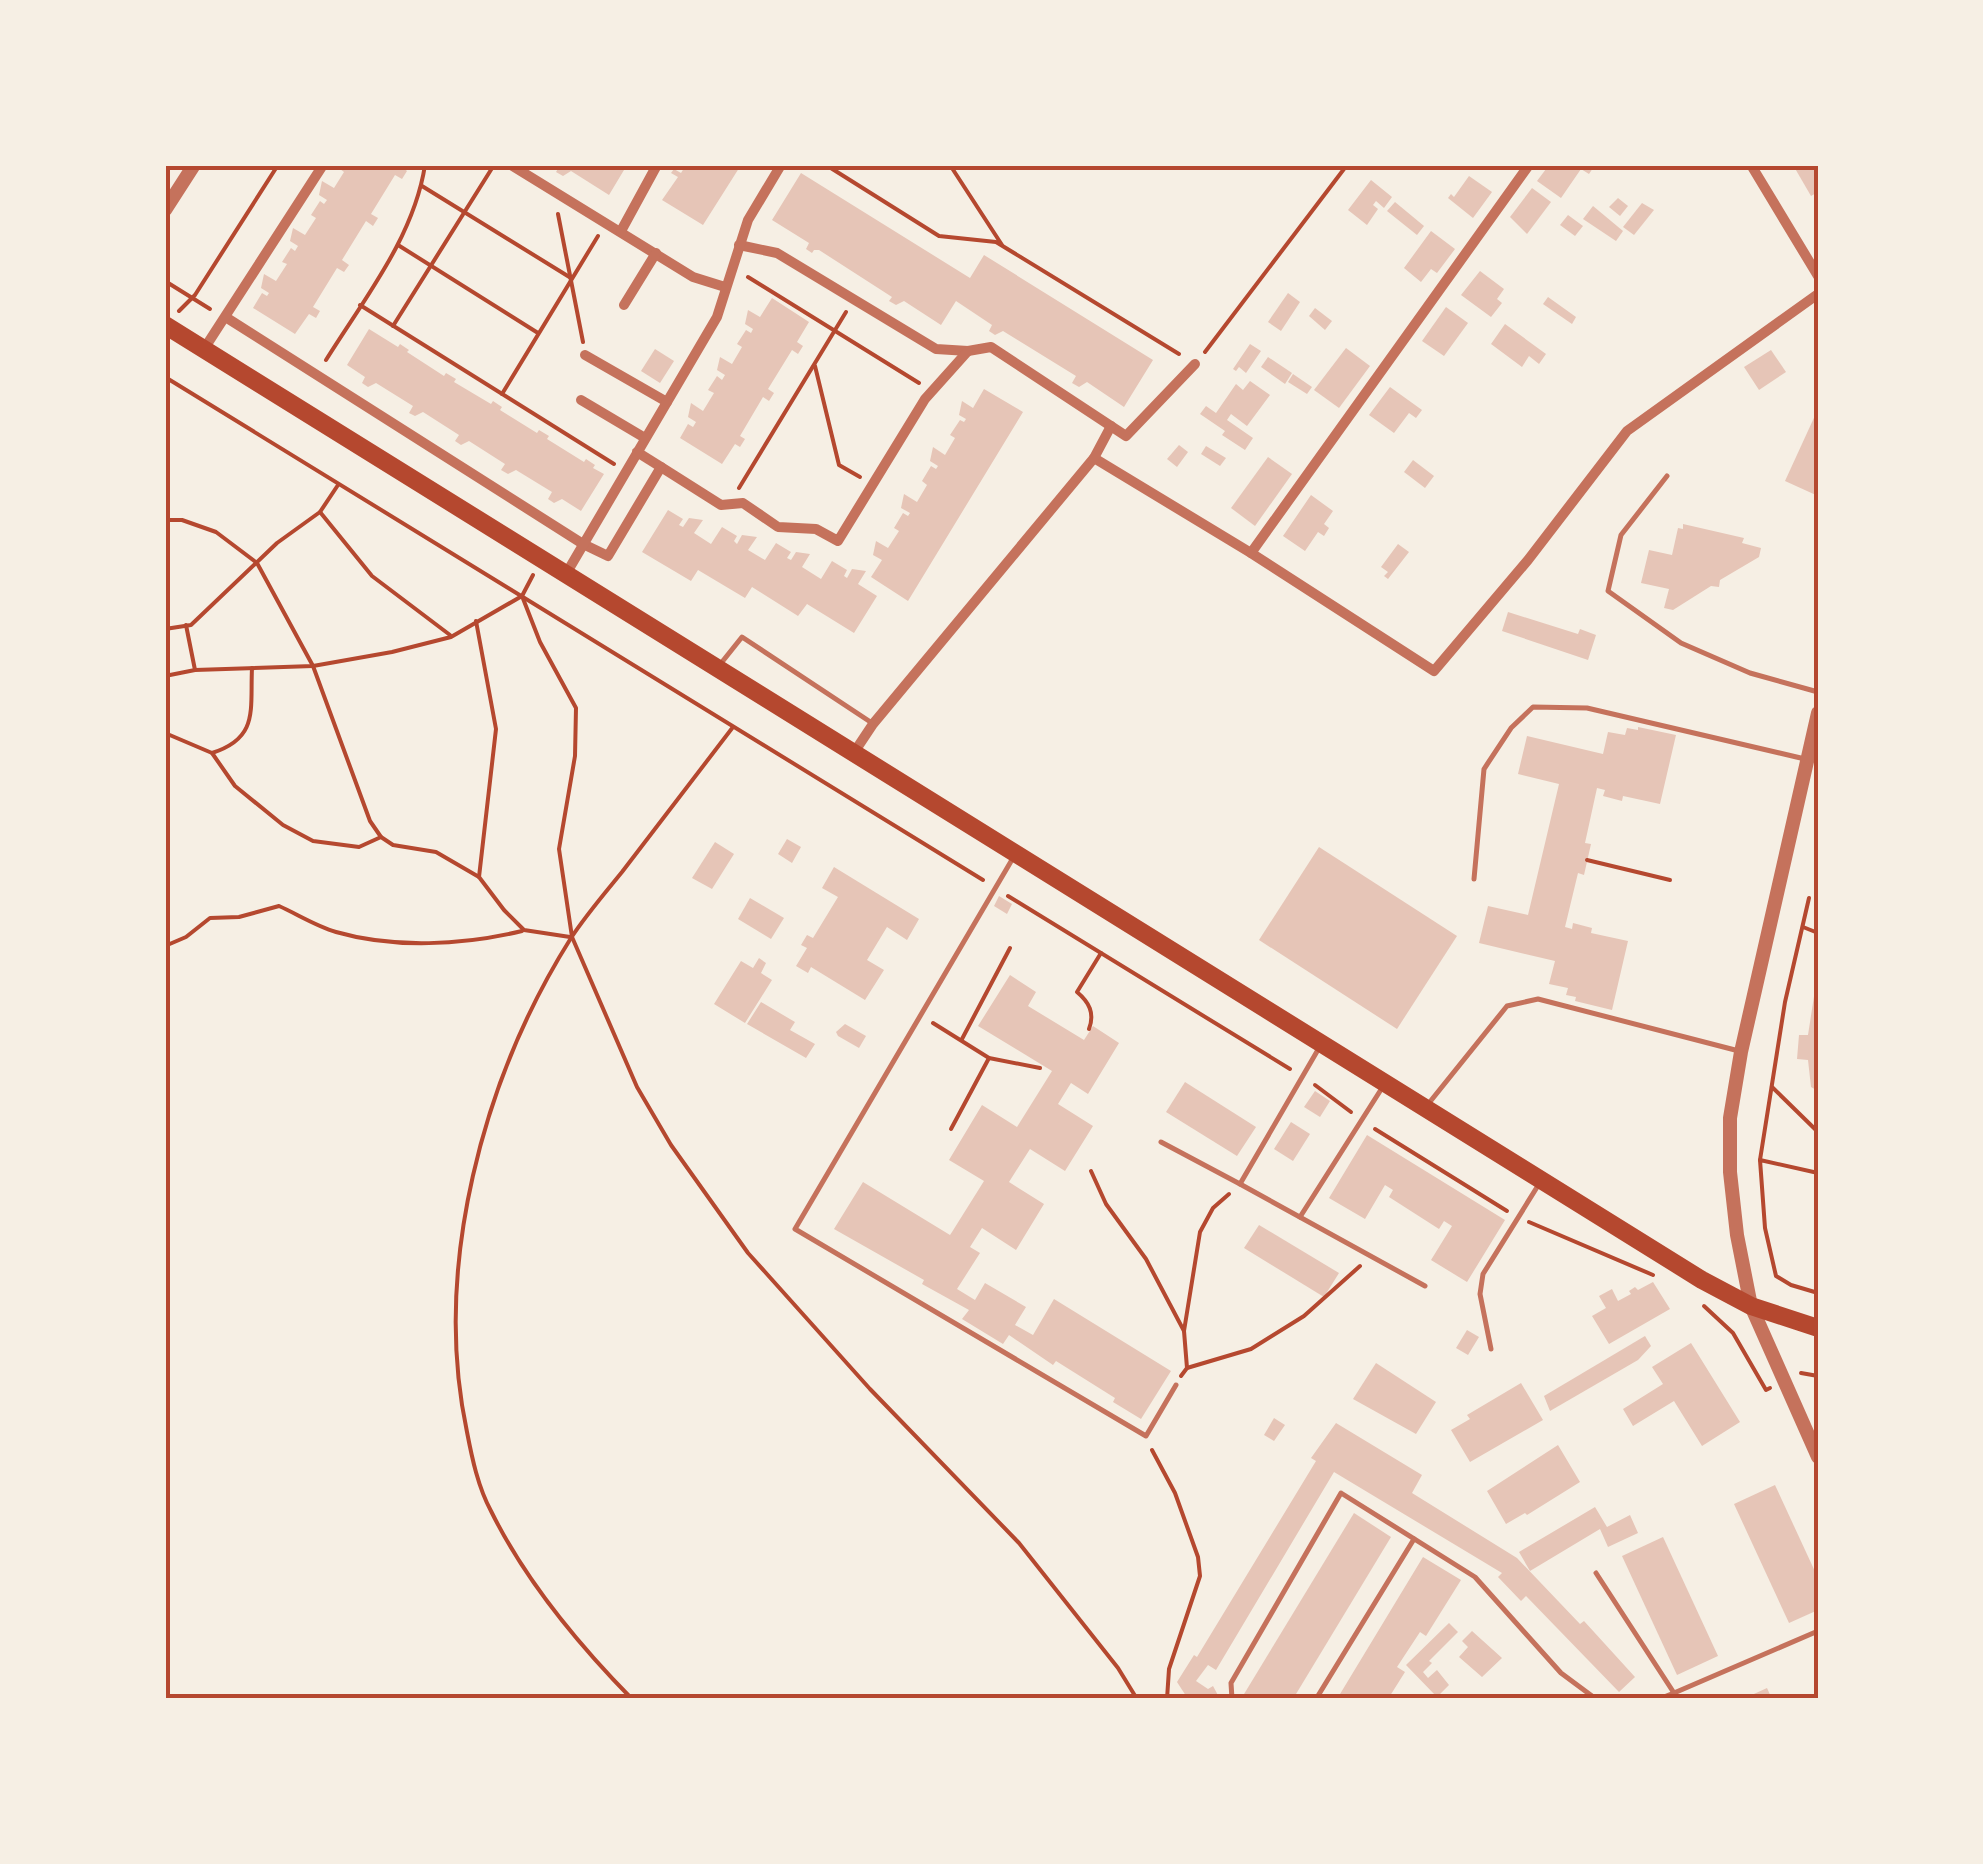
<svg xmlns="http://www.w3.org/2000/svg" width="1983" height="1864" viewBox="0 0 1983 1864" font-family="'PT Sans Narrow',sans-serif">
<rect width="100%" height="100%" fill="#f6efe4"/>
<g fill="#e6c5b7">
<polygon points="342,165 401,165 407,171 402,179 395,175 371,214 378,218 373,226 366,221 342,260 349,265 344,272 337,268 313,307 320,311 316,318 309,314 295,334 253,308 262,293 267,296 269,293 261,288 264,274 276,281 287,264 282,262 291,248 295,251 298,246 290,241 293,228 305,235 316,218 311,215 320,201 324,204 327,200 319,195 322,181 334,188 344,172 340,169"/>
<polygon points="560,165 627,165 609,195 571,171 563,176 556,172"/>
<polygon points="686,165 741,165 703,225 662,200 678,177 671,173 674,169 681,173"/>
<polygon points="1549,165 1595,165 1589,174 1581,169 1561,198 1537,181"/>
<polygon points="1793,165 1818,165 1818,192 1811,196"/>
<polygon points="801,173 970,278 984,255 1153,360 1124,407 1087,382 1079,387 1072,383 1076,376 1003,331 995,335 989,331 992,325 956,301 941,325 904,301 896,305 889,301 892,297 819,250 814,250 812,253 806,249 809,243 772,220"/>
<polygon points="1469,176 1492,192 1473,218 1448,198 1451,194 1454,197"/>
<polygon points="1371,180 1392,197 1384,208 1376,201 1373,205 1378,209 1367,225 1348,210"/>
<polygon points="1532,188 1551,202 1527,234 1510,217"/>
<polygon points="1618,198 1628,206 1620,216 1609,207"/>
<polygon points="1395,202 1424,226 1417,235 1387,211"/>
<polygon points="1642,203 1654,210 1634,235 1623,227"/>
<polygon points="1593,206 1623,231 1616,241 1583,219"/>
<polygon points="1568,215 1583,226 1575,236 1560,225"/>
<polygon points="1431,231 1455,249 1437,273 1431,269 1421,282 1404,268"/>
<polygon points="1480,271 1504,289 1497,299 1502,303 1491,317 1461,295"/>
<polygon points="1288,293 1300,302 1281,331 1268,322"/>
<polygon points="1548,297 1576,317 1572,324 1543,304"/>
<polygon points="772,298 809,322 797,342 803,346 798,354 792,350 768,389 774,393 769,401 763,397 740,436 745,439 740,447 735,444 722,464 680,438 688,424 693,427 696,422 688,417 691,403 703,411 714,393 708,390 717,376 722,380 725,375 717,370 720,357 732,364 742,347 737,344 746,330 751,333 753,329 745,324 748,310 760,317"/>
<polygon points="1446,307 1468,323 1444,356 1422,341"/>
<polygon points="1315,308 1332,321 1325,330 1309,316"/>
<polygon points="1505,324 1546,354 1539,364 1529,356 1522,367 1491,344"/>
<polygon points="369,329 398,347 400,344 409,350 407,352 444,376 446,373 456,379 454,382 491,404 493,401 502,407 500,410 537,433 539,430 549,436 547,439 584,462 586,459 595,465 593,468 604,474 581,511 562,499 554,503 548,499 552,492 516,470 508,474 501,470 505,464 469,441 461,445 455,441 459,435 423,412 415,416 409,413 413,406 376,383 368,387 362,383 365,377 347,365"/>
<polygon points="1250,344 1261,351 1246,373 1239,367 1236,371 1233,369"/>
<polygon points="1346,348 1370,366 1339,408 1314,390"/>
<polygon points="655,349 674,361 660,383 641,371"/>
<polygon points="1771,350 1786,372 1759,390 1744,367"/>
<polygon points="1268,357 1292,373 1285,384 1261,367"/>
<polygon points="1293,374 1312,387 1307,394 1288,382"/>
<polygon points="1250,381 1270,395 1247,426 1231,414 1227,420 1253,438 1245,450 1222,435 1225,431 1200,414 1206,406 1216,413 1236,384 1243,390"/>
<polygon points="1390,387 1422,410 1416,418 1409,413 1394,433 1369,415"/>
<polygon points="984,389 1023,412 908,601 871,577 882,560 873,555 876,541 888,548 899,531 894,528 903,513 908,516 910,513 901,508 904,494 917,502 927,485 922,481 931,466 936,469 938,466 930,461 933,447 945,455 955,438 950,435 960,420 964,422 966,419 959,415 962,401 973,408"/>
<polygon points="1818,409 1818,496 1785,481"/>
<polygon points="1179,445 1188,452 1177,467 1167,459"/>
<polygon points="1206,446 1226,458 1220,466 1201,454"/>
<polygon points="1268,457 1292,474 1255,526 1231,508"/>
<polygon points="1413,460 1434,476 1425,488 1404,472"/>
<polygon points="1311,495 1333,511 1324,524 1329,528 1324,536 1318,532 1305,551 1283,536"/>
<polygon points="668,510 683,519 679,525 683,527 689,518 703,520 694,533 711,544 722,527 737,536 734,541 737,544 742,535 757,537 748,550 765,560 776,543 791,552 787,558 791,560 796,552 810,554 802,567 821,579 832,561 847,570 844,576 847,578 852,569 866,571 858,584 877,596 854,633 807,604 798,616 752,587 745,598 698,570 691,581 642,552"/>
<polygon points="1683,524 1744,538 1742,543 1761,548 1759,557 1720,580 1719,587 1711,586 1673,610 1664,608 1669,589 1641,583 1649,550 1672,555 1678,528 1683,529"/>
<polygon points="1398,544 1409,552 1388,579 1384,576 1388,572 1381,567"/>
<polygon points="1508,612 1578,634 1580,629 1596,635 1588,660 1502,631"/>
<polygon points="1638,727 1676,735 1660,804 1623,796 1622,801 1603,796 1605,790 1597,788 1585,843 1591,844 1584,875 1578,873 1565,927 1572,929 1573,923 1592,928 1591,933 1628,941 1612,1010 1575,1001 1576,997 1566,995 1568,988 1549,984 1555,961 1479,943 1488,906 1528,915 1559,784 1518,774 1527,736 1603,754 1608,732 1625,735 1627,728 1638,730"/>
<polygon points="787,839 801,847 792,863 778,854"/>
<polygon points="715,842 734,854 712,889 692,878"/>
<polygon points="1319,847 1457,936 1397,1029 1259,940"/>
<polygon points="834,867 919,919 907,940 887,927 867,960 884,970 865,1000 811,967 808,973 796,966 807,948 801,945 807,935 813,938 838,897 822,888"/>
<polygon points="999,896 1012,904 1007,914 994,906"/>
<polygon points="750,898 784,918 771,939 738,919"/>
<polygon points="759,958 766,963 761,973 772,980 745,1023 714,1004 741,961 753,968"/>
<polygon points="1010,975 1036,992 1028,1006 1084,1040 1093,1026 1119,1043 1088,1094 1071,1083 1058,1104 1093,1126 1065,1171 1030,1149 1009,1182 1044,1204 1016,1250 982,1228 970,1247 980,1253 957,1289 975,1300 985,1283 1026,1307 1015,1325 1033,1335 1054,1299 1171,1371 1141,1419 1113,1402 1115,1398 1056,1361 1053,1365 1009,1335 1003,1344 962,1319 969,1310 922,1284 924,1280 834,1229 863,1182 950,1235 952,1232 984,1181 949,1160 982,1105 1017,1127 1052,1071 978,1026"/>
<polygon points="1817,977 1818,977 1818,1091 1811,1087 1808,1060 1797,1059 1799,1035 1808,1035"/>
<polygon points="761,1002 795,1022 790,1030 815,1044 806,1058 747,1024"/>
<polygon points="845,1024 866,1036 859,1048 838,1036 836,1032"/>
<polygon points="1185,1082 1256,1127 1237,1156 1166,1112"/>
<polygon points="1315,1091 1330,1101 1320,1117 1304,1107"/>
<polygon points="1291,1122 1310,1134 1293,1161 1274,1149"/>
<polygon points="1367,1135 1505,1220 1467,1282 1431,1260 1452,1226 1444,1221 1439,1229 1389,1197 1393,1190 1385,1185 1365,1219 1329,1198"/>
<polygon points="1259,1225 1339,1273 1324,1297 1244,1248"/>
<polygon points="1653,1282 1670,1309 1609,1344 1592,1316 1606,1308 1599,1296 1612,1289 1618,1301 1631,1294 1629,1291 1635,1287 1638,1290"/>
<polygon points="1467,1330 1479,1337 1468,1355 1456,1348"/>
<polygon points="1645,1336 1651,1346 1638,1360 1550,1411 1544,1396"/>
<polygon points="1691,1343 1740,1422 1702,1446 1674,1401 1633,1426 1623,1409 1663,1384 1652,1367"/>
<polygon points="1376,1363 1436,1402 1416,1434 1353,1399"/>
<polygon points="1521,1383 1543,1420 1470,1462 1451,1430 1470,1419 1467,1415"/>
<polygon points="1274,1418 1285,1425 1274,1441 1264,1435"/>
<polygon points="1336,1423 1422,1475 1412,1493 1517,1558 1580,1624 1584,1621 1635,1677 1619,1692 1526,1596 1521,1601 1498,1577 1502,1573 1334,1472 1216,1670 1208,1665 1196,1681 1208,1689 1213,1686 1220,1699 1188,1699 1177,1682 1194,1655 1197,1657 1316,1461 1311,1458"/>
<polygon points="1558,1445 1580,1482 1527,1515 1525,1513 1506,1524 1487,1491"/>
<polygon points="1775,1485 1818,1578 1818,1610 1789,1623 1734,1504"/>
<polygon points="1595,1507 1607,1527 1630,1515 1638,1533 1608,1547 1600,1529 1530,1571 1519,1552"/>
<polygon points="1354,1513 1391,1537 1293,1699 1241,1699"/>
<polygon points="1663,1537 1718,1656 1677,1675 1622,1556"/>
<polygon points="1423,1557 1461,1580 1426,1636 1420,1632 1397,1667 1405,1672 1388,1699 1337,1699"/>
<polygon points="1449,1623 1458,1632 1429,1661 1432,1663 1423,1672 1428,1678 1437,1670 1449,1685 1437,1697 1406,1665"/>
<polygon points="1472,1631 1502,1658 1482,1677 1459,1657 1468,1647 1462,1641"/>
<polygon points="1767,1688 1772,1699 1743,1699"/>
</g>
<g fill="none" stroke-linecap="round" stroke-linejoin="round">
<g stroke="#b5482f" stroke-width="4">
<polyline points="826,165 939,236 996,242 1179,354"/>
<polyline points="950,165 1002,245"/>
<polyline points="422,186 571,278"/>
<polyline points="558,214 583,342"/>
<polyline points="398,245 538,333"/>
<polyline points="748,277 919,383"/>
<polyline points="165,281 210,309"/>
<polyline points="360,305 614,464"/>
<polyline points="179,311 195,295 278,165"/>
<polyline points="393,326 494,165"/>
<polyline points="1205,352 1347,165"/>
<path d="M 326,360 C 364,299 414,237 425,165"/>
<polyline points="815,366 839,465 860,477"/>
<polyline points="165,377 983,880"/>
<polyline points="502,394 598,236"/>
<polyline points="739,488 846,312"/>
<polyline points="320,512 372,576 450,635"/>
<polyline points="165,520 182,520 216,532 257,563 313,666 370,821 381,837 393,845 436,852 479,877 504,910 524,930 570,937"/>
<polyline points="522,596 540,642 576,708 575,756 559,849 572,937 637,1087 671,1145 748,1253 870,1389 1019,1543 1118,1668 1137,1699"/>
<polyline points="476,621 496,729 479,877"/>
<polyline points="165,629 191,625 277,543 320,512 338,485"/>
<polyline points="195,670 313,666 392,652 451,637 522,596 533,575"/>
<polyline points="165,676 195,670 186,625"/>
<polyline points="165,733 212,753 235,786 283,825 313,841 359,847 381,837"/>
<path d="M 212,753 C 259,738 250,710 252,668"/>
<polyline points="1587,860 1670,880"/>
<polyline points="1008,896 1290,1069"/>
<polyline points="1803,927 1818,933"/>
<path d="M 165,946 L 186,937 L 210,918 L 239,917 L 279,906 C 297,914 316,926 336,932 C 395,949 463,945 522,931"/>
<polyline points="933,1023 989,1058 1040,1068"/>
<path d="M 1089,1029 C 1095,1013 1089,1002 1077,992 L 1101,953"/>
<polyline points="962,1039 1010,948"/>
<polyline points="1315,1085 1351,1112"/>
<polyline points="1772,1087 1818,1132"/>
<polyline points="951,1129 989,1058"/>
<polyline points="1375,1129 1507,1211"/>
<polyline points="1760,1160 1785,1002 1809,898"/>
<polyline points="1091,1171 1106,1204 1146,1259 1184,1331"/>
<polyline points="1818,1173 1760,1160 1765,1228 1776,1276 1791,1285 1818,1293"/>
<polyline points="1529,1222 1653,1275"/>
<polyline points="1704,1306 1733,1333 1766,1390 1770,1388"/>
<polyline points="1187,1368 1251,1349 1304,1316 1360,1266"/>
<polyline points="1801,1373 1818,1376"/>
<polyline points="1181,1376 1187,1368 1184,1331 1200,1232 1213,1208 1229,1194"/>
<polyline points="1152,1450 1175,1493 1198,1557 1200,1576 1169,1669 1167,1699"/>
<path d="M 632,1699 C 578,1644 525,1580 491,1511 C 478,1487 472,1458 467,1432 C 432,1268 483,1078 571,938 C 586,915 605,893 622,872 C 659,823 696,775 733,727"/>
</g>
<g stroke="#c5725c" stroke-width="5">
<polyline points="1667,476 1621,535 1608,591 1681,643 1750,673 1818,692"/>
<polyline points="718,667 742,637 872,723"/>
<polyline points="1013,858 795,1229 1146,1436 1176,1385"/>
<polyline points="1474,879 1484,769 1511,728 1533,707 1587,708 1805,759"/>
<polyline points="1429,1103 1507,1006 1538,999 1739,1051"/>
<polyline points="1161,1142 1240,1184 1319,1048"/>
<polyline points="1240,1184 1425,1286"/>
<polyline points="1300,1217 1382,1088"/>
<polyline points="1491,1349 1480,1294 1483,1274 1539,1184"/>
<polyline points="1596,1573 1674,1693 1818,1631"/>
<polyline points="1232,1699 1231,1683 1341,1493 1475,1577 1561,1673 1596,1699"/>
<polyline points="1316,1699 1414,1539"/>
<polyline points="1659,1699 1674,1693"/>
</g>
<g stroke="#c5725c" stroke-width="10">
<polyline points="511,165 693,277 725,287"/>
<polyline points="1751,165 1818,276"/>
<polyline points="621,231 657,165"/>
<polyline points="739,245 777,253 936,349 968,351 991,347 1126,436 1195,364"/>
<polyline points="624,305 656,253"/>
<polyline points="227,318 583,544 608,556 661,467 721,505 743,503 778,527 816,529 838,541 925,399 968,351"/>
<polyline points="204,349 323,165"/>
<polyline points="585,355 667,402"/>
<polyline points="581,400 645,438"/>
<polyline points="637,452 661,467"/>
<polyline points="1094,458 1251,553 1434,671 1528,560 1627,431 1818,294"/>
<polyline points="1251,553 1529,165"/>
<polyline points="566,574 717,317 748,220 781,165"/>
<polyline points="853,754 873,724 1094,458 1111,426"/>
</g>
<g stroke="#c5725c" stroke-width="14">
<polyline points="165,210 194,165"/>
<polyline points="1818,713 1741,1052 1730,1118 1730,1172 1737,1235 1751,1306 1818,1457"/>
</g>
<polyline stroke="#b5482f" stroke-width="18" points="165,325 1702,1280 1751,1306 1818,1328"/>
</g>
<rect width="1983" height="1864" fill="none" stroke="#f6efe4" stroke-width="335"/>
<rect x="168" y="168" width="1648" height="1528" fill="none" stroke="#b5482f" stroke-width="4"/>
</svg>
